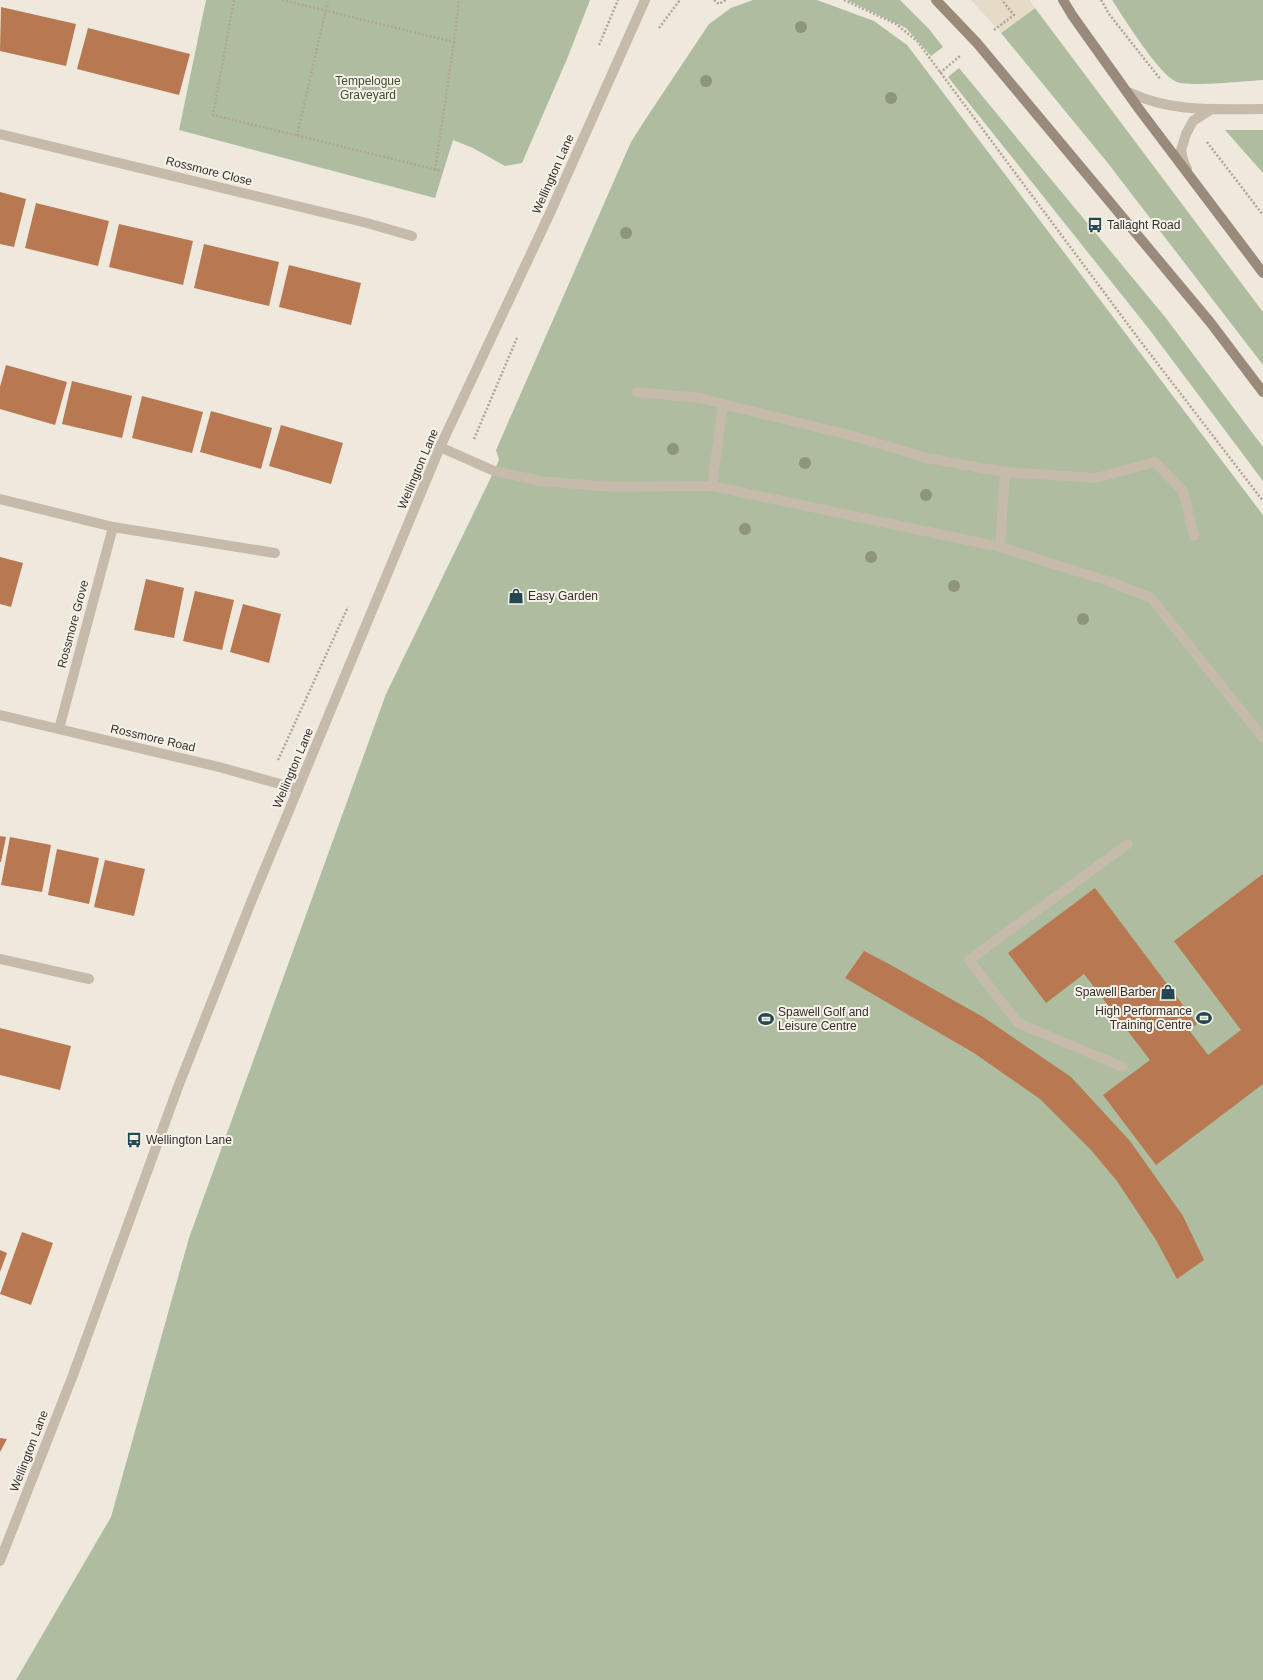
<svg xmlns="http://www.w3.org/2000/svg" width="1263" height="1680" viewBox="0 0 1263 1680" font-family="Arial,sans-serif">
<rect width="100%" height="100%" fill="#efe9dd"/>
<g fill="#aebc9f">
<polygon points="206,0 590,0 567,59 522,163 505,166 473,148 453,140 435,198 179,130"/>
<polygon points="753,0 817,0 874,21 907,45 1263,515 1263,1680 16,1680 111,1517 189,1238 386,694 494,471 499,460 496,450 631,142 647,117 709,24 731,8"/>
<polygon points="847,0 900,0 929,29 943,47 931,56 906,28"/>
<path d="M 1112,0 L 1263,0 L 1263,80 C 1246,81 1189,87 1177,82 C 1159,75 1124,18 1112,0 Z"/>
<polygon points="1035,8 1263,312 1263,365 1107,162 1001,33"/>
<polygon points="959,68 1165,317 1263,447 1263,481 1149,329 948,77"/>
<polygon points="1225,130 1263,130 1263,173"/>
</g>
<polygon fill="#e5dbc6" points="971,0 1030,0 1035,8 1001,33"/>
<g fill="#b77852">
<polygon points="1,7 76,24 66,66 0,51"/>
<polygon points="88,28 190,54 179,95 77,69"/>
<polygon points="0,192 26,199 14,247 0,244"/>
<polygon points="36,203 109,221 98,266 25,248"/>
<polygon points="119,224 193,241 183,285 109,267"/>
<polygon points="204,244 279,262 269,306 194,288"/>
<polygon points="289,265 361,283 351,325 279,307"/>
<polygon points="6,365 67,382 55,425 0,409 0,387"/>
<polygon points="72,381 132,396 122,438 62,424"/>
<polygon points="142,396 203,412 192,453 132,438"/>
<polygon points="211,411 272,428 261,469 200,452"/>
<polygon points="281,425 343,443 331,484 269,466"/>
<polygon points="0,557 23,563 11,607 0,604"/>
<polygon points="146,579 184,588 174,638 134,630"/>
<polygon points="195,591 234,600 222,650 183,641"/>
<polygon points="243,604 281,614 269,663 230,652"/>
<polygon points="0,836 6,837 1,862 0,862"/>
<polygon points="10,837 51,845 42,892 1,885"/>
<polygon points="57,849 99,858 89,904 48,895"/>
<polygon points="105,860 145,869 134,916 94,907"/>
<polygon points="1263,874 1263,1084 1156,1165 1103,1095 1150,1060 1084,974 1046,1003 1008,953 1095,888 1197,1024 1189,1030 1208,1055 1241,1030 1174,941"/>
<polygon points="864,951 889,964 983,1017 1071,1077 1130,1141 1183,1216 1204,1260 1177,1279 1156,1240 1117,1181 1091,1150 1040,1099 974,1053 845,978"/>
<polygon points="0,1028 71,1046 60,1090 0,1075"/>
<polygon points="22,1232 53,1243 31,1305 0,1294"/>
<polygon points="0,1250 7,1253 0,1272"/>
<polygon points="0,1438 7,1439 0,1452"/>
</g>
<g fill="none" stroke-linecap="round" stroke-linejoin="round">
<g stroke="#b1a595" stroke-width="2.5" stroke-dasharray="2 2" stroke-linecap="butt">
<polyline points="234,0 213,115 442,171"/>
<polyline points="282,0 454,42 459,0"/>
<polyline points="714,0 719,4 726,0"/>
<polyline points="844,0 896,24 917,41 1141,342 1263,501"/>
<polyline points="1101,0 1109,14 1161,80"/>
<polyline points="659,28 680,0"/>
<polyline points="994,30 1014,15 1002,0"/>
<polyline points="599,45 618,0"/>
<polyline points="940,73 960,56"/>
<polyline points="297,136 328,0"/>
<polyline points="1207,142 1263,215"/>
<polyline points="435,170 454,42"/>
<polyline points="474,439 517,338"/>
<polyline points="278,760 348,607"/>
</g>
<g stroke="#c6baaa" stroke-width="10">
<path d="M 1128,92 C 1173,113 1215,109 1263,109"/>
<polyline points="1187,169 1183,160 1181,150 1186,134 1193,121 1210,110"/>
<polyline points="637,392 700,398 723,404 712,486"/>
<polyline points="723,404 857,437 926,458 1005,472 1096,478 1155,462 1183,491 1194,536"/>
<polyline points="440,447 494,471 541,481 611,487 712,486 1000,547 1114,583 1151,598 1263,738"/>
<polyline points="1000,547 1005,472"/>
<polyline points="1123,1067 1018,1023 969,960 1128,844"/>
</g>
<g stroke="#c6baaa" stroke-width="10">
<polyline points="0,134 367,223 412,236"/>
<polyline points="0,499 113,527 275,553"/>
<polyline points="0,715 219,767 298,789"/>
<polyline points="59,729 113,527"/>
<polyline points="0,959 89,979"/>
</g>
<polyline stroke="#c6baaa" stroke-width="10" points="0,1561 73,1375 178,1087 251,902 440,447 550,213 645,0"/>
<g stroke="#998a7c" stroke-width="10">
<polyline points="936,0 977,43 1089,177 1210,322 1263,392"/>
<polyline points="1063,0 1072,15 1139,109 1263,273"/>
</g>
</g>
<g fill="#8f947d">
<circle cx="801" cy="27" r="6"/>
<circle cx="706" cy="81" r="6"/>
<circle cx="891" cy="98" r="6"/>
<circle cx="626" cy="233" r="6"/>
<circle cx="673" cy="449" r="6"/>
<circle cx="805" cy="463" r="6"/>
<circle cx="926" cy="495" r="6"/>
<circle cx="745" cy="529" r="6"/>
<circle cx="871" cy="557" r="6"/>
<circle cx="954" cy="586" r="6"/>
<circle cx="1083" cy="619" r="6"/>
</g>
<defs>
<symbol id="bus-bare" viewBox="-9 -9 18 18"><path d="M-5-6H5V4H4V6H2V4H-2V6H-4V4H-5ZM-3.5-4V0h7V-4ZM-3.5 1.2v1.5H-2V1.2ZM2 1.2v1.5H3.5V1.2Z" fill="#234851" stroke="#f7f2e9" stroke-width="2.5" paint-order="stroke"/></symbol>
<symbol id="shop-bare" viewBox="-9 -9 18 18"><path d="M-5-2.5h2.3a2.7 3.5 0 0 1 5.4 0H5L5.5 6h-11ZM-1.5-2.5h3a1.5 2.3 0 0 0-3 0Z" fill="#234851" stroke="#f7f2e9" stroke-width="2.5" paint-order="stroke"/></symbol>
<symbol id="stadium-bare" viewBox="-9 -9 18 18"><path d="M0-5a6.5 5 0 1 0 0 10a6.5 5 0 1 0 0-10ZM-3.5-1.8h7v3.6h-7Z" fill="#234851" stroke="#f7f2e9" stroke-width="2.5" paint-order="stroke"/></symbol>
</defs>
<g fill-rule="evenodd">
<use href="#bus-bare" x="1084" y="214" width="22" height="22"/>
<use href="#shop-bare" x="505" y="585" width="22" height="22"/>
<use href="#shop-bare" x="1157" y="981" width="22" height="22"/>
<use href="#stadium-bare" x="1193" y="1007" width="22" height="22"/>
<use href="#stadium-bare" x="755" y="1008" width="22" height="22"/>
<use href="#bus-bare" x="123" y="1129" width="22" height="22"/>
</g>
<g text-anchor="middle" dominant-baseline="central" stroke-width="4" stroke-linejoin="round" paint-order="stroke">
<g font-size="12" fill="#404f2f" stroke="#f7f2e9">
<text x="368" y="81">Tempelogue<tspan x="368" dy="14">Graveyard</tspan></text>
</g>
<g font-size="12" fill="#342e29" stroke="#f7f2e9">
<text transform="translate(209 171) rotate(14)">Rossmore Close</text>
<text transform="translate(553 174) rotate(-66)">Wellington Lane</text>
<text transform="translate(418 469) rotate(-67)">Wellington Lane</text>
<text transform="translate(73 624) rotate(-75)">Rossmore Grove</text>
<text transform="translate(153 738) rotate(13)">Rossmore Road</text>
<text transform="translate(293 768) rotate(-67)">Wellington Lane</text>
<text transform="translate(29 1451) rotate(-69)">Wellington Lane</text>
</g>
<g font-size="12" fill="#342e29" stroke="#f7f2e9" text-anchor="start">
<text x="1107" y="225">Tallaght Road</text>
<text x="528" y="596">Easy Garden</text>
<text x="1156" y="992" text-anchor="end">Spawell Barber</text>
<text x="1192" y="1011" text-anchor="end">High Performance<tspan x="1192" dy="14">Training Centre</tspan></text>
<text x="778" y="1012">Spawell Golf and<tspan x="778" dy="14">Leisure Centre</tspan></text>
<text x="146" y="1140">Wellington Lane</text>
</g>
</g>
</svg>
